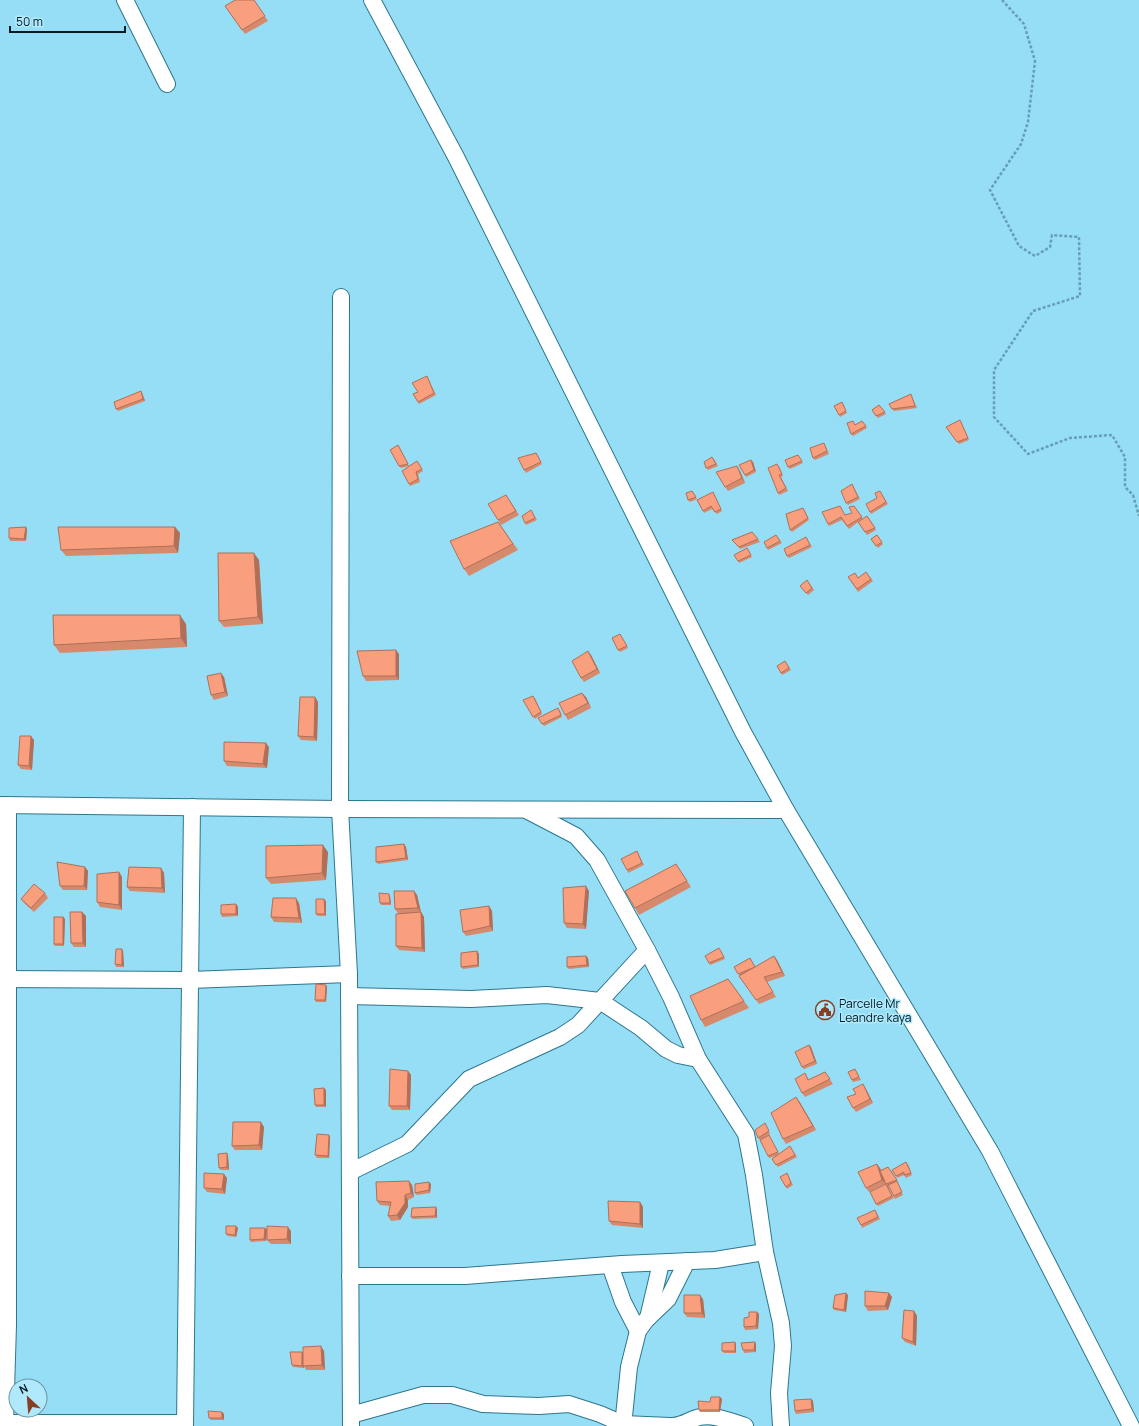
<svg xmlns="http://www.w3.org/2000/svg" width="1139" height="1426" viewBox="0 0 1139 1426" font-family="Manrope,sans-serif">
<rect width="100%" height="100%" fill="#95def6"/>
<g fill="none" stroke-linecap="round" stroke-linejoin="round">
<defs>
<g id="street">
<polyline points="125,0 167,84"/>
<polyline points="372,0 456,157 743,732 786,810 990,1151 1131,1426"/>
<polyline points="341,297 340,809 349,974 351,1426"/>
<polyline points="0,805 340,809 786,810"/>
<polyline points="528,811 576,836 597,860 647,950 671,997 698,1059 746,1134 754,1175 765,1252 781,1323 783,1346 779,1393 781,1426"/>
<polyline points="0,979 190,980 349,974"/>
<polyline points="349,996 471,999 547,995 600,1001 641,1028 666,1049 678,1055 698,1059"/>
<polyline points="350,1172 407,1144 469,1079 560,1037 578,1025 647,950"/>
<polyline points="610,1265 623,1302 638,1331"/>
<polyline points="350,1276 465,1276 622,1264 715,1260 765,1252"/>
<polyline points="648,1318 661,1263"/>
<polyline points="351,1415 423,1395 452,1395 483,1404 539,1406 569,1404 600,1414 623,1424 670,1426"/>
<polyline points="0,1423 185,1423"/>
<polyline points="5,1423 8,1325 8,805"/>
<polyline points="185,1426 192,807"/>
<polyline points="623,1426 629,1367 638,1331 646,1320 668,1299 687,1261"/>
<path d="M 673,1426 C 685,1425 690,1419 700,1417 C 714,1414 732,1422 745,1426"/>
</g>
</defs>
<use href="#street" stroke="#2d778d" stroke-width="18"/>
<polyline stroke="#669fb3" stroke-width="2.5" stroke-dasharray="3 2" stroke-linecap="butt" points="1002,0 1024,24 1035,61 1028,122 1021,144 990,190 1019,246 1035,256 1050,247 1052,235 1079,237 1080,296 1033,311 994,370 994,417 1028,454 1070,438 1112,435 1125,457 1125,487 1133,495 1139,516"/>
<use href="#street" stroke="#fff" stroke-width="16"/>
</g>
<g fill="#d7896c">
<polygon points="254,0 268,21 245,34 225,6"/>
<polygon points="427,376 436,395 419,404 413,394 418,392"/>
<polygon points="141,391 142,393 145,401 118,411 116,409"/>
<polygon points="912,397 917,408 894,411 889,404"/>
<polygon points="842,402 847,413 840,417 839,415"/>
<polygon points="879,405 886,414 878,418 872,410"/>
<polygon points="960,420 969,440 959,444 946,427"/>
<polygon points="862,421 867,428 853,436 851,434 855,423 855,425"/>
<polygon points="398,445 409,466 417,461 423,471 418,474 420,482 410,486 409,484 409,466 401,468 399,466"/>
<polygon points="825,445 829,454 815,460 813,458"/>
<polygon points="536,453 542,464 526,473 524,470"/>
<polygon points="798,455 803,463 790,469 788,467"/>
<polygon points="714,459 718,466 708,470 706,468"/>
<polygon points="751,460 753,462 756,472 746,477 745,475"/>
<polygon points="779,466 783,476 781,477 788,491 779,495 778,493"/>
<polygon points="740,471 745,483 728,491 725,487"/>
<polygon points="852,484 860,499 848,505 846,503"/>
<polygon points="692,491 697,499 690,502 688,500"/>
<polygon points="713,492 722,511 717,514 712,509 704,513 703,511"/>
<polygon points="880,492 888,504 871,514 870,512"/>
<polygon points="506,495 519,515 501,525 498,520"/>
<polygon points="854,506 863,519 867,516 876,530 867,535 858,522 849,529 842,520 829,526 828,524 846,515 852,513"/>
<polygon points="803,508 809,520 792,532 790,530"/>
<polygon points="531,510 537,520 526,525 525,523"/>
<polygon points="498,522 518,550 469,576 464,569"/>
<polygon points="175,527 180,533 178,553 66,556 61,550"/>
<polygon points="27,529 26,541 10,541 9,538"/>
<polygon points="752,532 760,542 740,549 732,540"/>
<polygon points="776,535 782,543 768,550 767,548"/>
<polygon points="877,535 883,544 878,548 871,539"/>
<polygon points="806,537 812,547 789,558 787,556"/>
<polygon points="747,548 752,557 739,563 738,561"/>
<polygon points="259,560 263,624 224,627 219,621"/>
<polygon points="866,572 873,581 858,592 848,577 858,578"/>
<polygon points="807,580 814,590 808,595 800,586"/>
<polygon points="186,624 187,647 60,653 54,645"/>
<polygon points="620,634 628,648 620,652 618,650"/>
<polygon points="399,654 399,680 366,681 363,676"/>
<polygon points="591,655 600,673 584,682 581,678"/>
<polygon points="785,661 791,670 782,675 777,666"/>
<polygon points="224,677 228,696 214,700 211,695"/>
<polygon points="315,697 318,702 317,741 301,740 298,736"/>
<polygon points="586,697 591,708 568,720 565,715"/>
<polygon points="535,698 542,714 535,719 523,700"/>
<polygon points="560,710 562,717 544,726 538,718"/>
<polygon points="34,740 32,770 21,769 18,765"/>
<polygon points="269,747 267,768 227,766 224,761"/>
<polygon points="404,844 406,847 408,860 378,864 376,862"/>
<polygon points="637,851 644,865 628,873 627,870"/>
<polygon points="328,852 326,880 271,884 266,878"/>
<polygon points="676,864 691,887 639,915 635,908"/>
<polygon points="85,867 88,871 87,890 63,890 60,886"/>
<polygon points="161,868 164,873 165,893 130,891 127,887"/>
<polygon points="119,872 122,877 122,910 100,907 97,902"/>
<polygon points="414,891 417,895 421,912 424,917 425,952 399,950 396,946 398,913 395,909"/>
<polygon points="589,891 586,929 567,928 564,923"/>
<polygon points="45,893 48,898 34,912 24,903 21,899"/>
<polygon points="390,896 391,905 381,905 380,903"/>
<polygon points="326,901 326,916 318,916 316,914"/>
<polygon points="299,903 302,923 274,922 271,917"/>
<polygon points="236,904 238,907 238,916 222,917 221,914"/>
<polygon points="489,906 492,911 493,931 466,936 463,932"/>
<polygon points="82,912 86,916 86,947 74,947 71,943"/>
<polygon points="63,917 65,919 64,946 55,946 54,944"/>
<polygon points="719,948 725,959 710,965 709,963"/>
<polygon points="123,951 124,967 116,967 115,964"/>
<polygon points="477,951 479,954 479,967 463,969 461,967"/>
<polygon points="586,956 588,958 589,967 569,969 567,967"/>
<polygon points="777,960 785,976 767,982 776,997 759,1004 739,976 740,976 734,967 755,967"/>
<polygon points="728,979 749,1008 705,1027 701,1020"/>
<polygon points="326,985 327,987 326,1002 316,1002 315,1000"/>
<polygon points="809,1045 811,1047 817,1064 804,1069 802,1067"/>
<polygon points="855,1069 861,1080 853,1082 852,1080"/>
<polygon points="408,1071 411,1075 410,1110 392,1110 389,1106"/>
<polygon points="825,1072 833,1084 805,1097 802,1093 805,1073 809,1080"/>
<polygon points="866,1089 873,1103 856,1112 853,1108 856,1094"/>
<polygon points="326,1090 326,1107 316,1107 315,1105"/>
<polygon points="799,1101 816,1130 786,1144 783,1139"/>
<polygon points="765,1123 770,1134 760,1140 758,1138"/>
<polygon points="264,1127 262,1150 235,1150 232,1146"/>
<polygon points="329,1135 330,1137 329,1158 317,1158 315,1155"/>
<polygon points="770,1137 779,1154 790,1146 797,1157 778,1167 772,1159 776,1156 769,1158 768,1156"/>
<polygon points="228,1156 229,1170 221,1170 219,1168"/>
<polygon points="908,1164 912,1175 906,1178 904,1175 897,1178 896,1176"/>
<polygon points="888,1167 898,1182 897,1182 903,1195 895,1199 889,1186 888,1187 894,1198 878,1206 876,1204 886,1184 883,1178 885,1184 869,1192 866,1188 880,1168 881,1170"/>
<polygon points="787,1173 793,1185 787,1189 786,1187"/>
<polygon points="227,1178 225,1194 207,1192 204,1188"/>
<polygon points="431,1184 430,1193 417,1195 415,1193"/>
<polygon points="412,1185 414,1197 408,1200 408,1207 400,1220 391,1221 388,1216 390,1206 380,1205 377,1201"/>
<polygon points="640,1202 643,1207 643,1228 612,1225 609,1221"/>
<polygon points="437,1209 437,1218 413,1219 411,1217"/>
<polygon points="875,1210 880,1219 862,1228 861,1225"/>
<polygon points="238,1228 236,1237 228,1236 226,1234"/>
<polygon points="265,1228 267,1230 266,1241 251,1242 250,1240"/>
<polygon points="291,1231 291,1244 271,1244 267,1240"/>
<polygon points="889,1293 892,1297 888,1310 868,1311 865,1306"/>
<polygon points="848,1295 846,1312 834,1310 833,1308"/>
<polygon points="703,1299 705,1318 687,1317 684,1313"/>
<polygon points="914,1311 917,1316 916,1346 905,1342 902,1338"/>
<polygon points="757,1312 759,1314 758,1329 745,1330 744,1327 749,1317"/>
<polygon points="735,1342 736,1344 736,1353 724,1353 722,1351"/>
<polygon points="756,1344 756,1352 744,1353 743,1350"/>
<polygon points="324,1351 325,1370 306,1370 304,1366 304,1368 293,1367 292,1365 302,1352 303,1354"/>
<polygon points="720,1397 722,1399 720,1412 700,1412 699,1410"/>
<polygon points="811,1399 813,1401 814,1412 796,1414 795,1411"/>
<polygon points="222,1412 224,1414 224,1420 211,1420 209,1418"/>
</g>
<g fill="#af6f58">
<polygon points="141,391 142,393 145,401 143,399"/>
<polygon points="751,460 753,462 756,472 754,470"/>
<polygon points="737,466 740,471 745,483 742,478"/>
<polygon points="26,527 27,529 26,541 24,539"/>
<polygon points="175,527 180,533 178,553 174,546"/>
<polygon points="254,553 259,560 263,624 258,617"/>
<polygon points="180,615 186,624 187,647 181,638"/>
<polygon points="396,650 399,654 399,680 396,676"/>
<polygon points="588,651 591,655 600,673 597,669"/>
<polygon points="221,673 224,677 228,696 225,692"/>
<polygon points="582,693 586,697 591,708"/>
<polygon points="315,697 318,702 317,741 314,737"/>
<polygon points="31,736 34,740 32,770 29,766"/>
<polygon points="266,743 269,747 267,768 263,764"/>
<polygon points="404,844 406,847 408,860 406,858"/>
<polygon points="323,845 328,852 326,880 322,873"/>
<polygon points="85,867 88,871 87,890 84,886"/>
<polygon points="161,868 164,873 165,893 162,888"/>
<polygon points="119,872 122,877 122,910 119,905"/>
<polygon points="586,886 589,891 586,929 583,924"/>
<polygon points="414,891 417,895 421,913 418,908"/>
<polygon points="389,894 390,896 391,905 390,903"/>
<polygon points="296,898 299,903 302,923 299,918"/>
<polygon points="324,899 326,901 326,916 325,914"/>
<polygon points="236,904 238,907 238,916 236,914"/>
<polygon points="489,906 492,911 493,931 490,926"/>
<polygon points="82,912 86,916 86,947 83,943"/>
<polygon points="421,912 424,917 425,952 422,948"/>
<polygon points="63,917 65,919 64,946 63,944"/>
<polygon points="122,949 123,951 124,967 122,965"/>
<polygon points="477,951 479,954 479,967 478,965"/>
<polygon points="586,956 588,958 589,967 587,965"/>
<polygon points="774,956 777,960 785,976 782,972"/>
<polygon points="326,985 327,987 326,1002 325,1000"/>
<polygon points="809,1045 811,1047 817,1064 815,1061"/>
<polygon points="408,1071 411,1075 410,1110 407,1106"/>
<polygon points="863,1084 866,1089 873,1103 870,1099"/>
<polygon points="324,1088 326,1090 326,1107 324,1105"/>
<polygon points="796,1097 799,1101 816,1130 813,1126"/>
<polygon points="261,1122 264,1127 262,1150 259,1145"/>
<polygon points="329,1135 330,1137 329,1158 328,1156"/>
<polygon points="227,1153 228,1156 229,1170 227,1167"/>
<polygon points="877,1164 880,1168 885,1184 882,1180"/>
<polygon points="224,1174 227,1178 225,1194 222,1189"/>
<polygon points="409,1181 412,1185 414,1197 411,1193"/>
<polygon points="429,1182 431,1184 430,1193 429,1190"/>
<polygon points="405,1195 408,1200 408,1207 400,1220 397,1215"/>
<polygon points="640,1202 643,1207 643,1228 640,1224"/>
<polygon points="436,1207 437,1209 437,1218 435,1216"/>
<polygon points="236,1226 238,1228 236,1237 235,1235"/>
<polygon points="288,1227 291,1231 291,1244 287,1239"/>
<polygon points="265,1228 267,1230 266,1241 264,1239"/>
<polygon points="846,1293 848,1295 846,1312 844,1310"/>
<polygon points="889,1293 892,1297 888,1310 885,1306"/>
<polygon points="700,1295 703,1299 705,1318 702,1313"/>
<polygon points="914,1311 917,1316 916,1346 913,1342"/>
<polygon points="757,1312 759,1314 758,1329 756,1326"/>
<polygon points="735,1342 736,1344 736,1353 735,1351"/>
<polygon points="755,1342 756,1344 756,1352 754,1350"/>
<polygon points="321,1346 324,1351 325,1370 322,1365"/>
<polygon points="302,1352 304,1354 304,1368 302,1366"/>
<polygon points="720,1397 722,1399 720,1412 719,1410"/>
<polygon points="811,1399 813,1401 814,1412 812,1409"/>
<polygon points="222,1412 224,1414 224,1420 222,1418"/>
</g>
<g fill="#fa9f7e" stroke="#af6f58">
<polygon points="235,0 254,0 265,16 242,30 225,6"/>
<polygon points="427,376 434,393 418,402 413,394 418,392 412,383"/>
<polygon points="141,391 143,399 116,409 114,402"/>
<polygon points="911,394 915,406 892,409 889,404"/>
<polygon points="842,402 846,411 839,415 834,406"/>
<polygon points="879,405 885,412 876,416 872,410"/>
<polygon points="960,420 968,438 957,442 946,427"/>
<polygon points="853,421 855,425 862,421 866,426 851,434 847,423"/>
<polygon points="824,443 827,451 813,458 810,448"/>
<polygon points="398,445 408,464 399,466 390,450"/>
<polygon points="536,453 541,462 524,470 518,458"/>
<polygon points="798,455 802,461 788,467 785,460"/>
<polygon points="712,457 716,464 706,468 704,462"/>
<polygon points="751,460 754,470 745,475 739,465"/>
<polygon points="417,461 422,469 416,472 418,479 409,484 402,471"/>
<polygon points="777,464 782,474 779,475 786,488 778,493 768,468"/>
<polygon points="737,466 742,478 725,487 716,472"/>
<polygon points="852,484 858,497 846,503 841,491"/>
<polygon points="692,491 696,497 688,500 686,493"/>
<polygon points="880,491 886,502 870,512 866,504 877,498 875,493"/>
<polygon points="713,492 721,509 715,512 711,506 703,511 697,500"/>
<polygon points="506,495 516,511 498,520 488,504"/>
<polygon points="840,506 845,515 852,513 849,507 854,506 862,517 847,526 841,517 828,524 822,512"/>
<polygon points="803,508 808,518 790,530 786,514"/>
<polygon points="531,510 535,518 525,523 522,516"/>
<polygon points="867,516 875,528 865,532 858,522"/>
<polygon points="498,522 513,544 464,569 450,541"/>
<polygon points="26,527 24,539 9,538 9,528"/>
<polygon points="58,527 175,527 174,546 61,550"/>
<polygon points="752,532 758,539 739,547 732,540"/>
<polygon points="776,535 780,541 767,548 764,542"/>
<polygon points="877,535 882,542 876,546 871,539"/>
<polygon points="806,537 810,545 787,556 784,549"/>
<polygon points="747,548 751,555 738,561 734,555"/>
<polygon points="218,553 254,553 258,617 219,621"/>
<polygon points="866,572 871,579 857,589 848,577 855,573 858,578"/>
<polygon points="807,580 812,588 806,593 800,586"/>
<polygon points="53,615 180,615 181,638 54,645"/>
<polygon points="620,634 627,646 618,650 612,638"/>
<polygon points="396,650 396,676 363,676 357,651"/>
<polygon points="588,651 597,669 581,678 572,661"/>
<polygon points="785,661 789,668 781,673 777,666"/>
<polygon points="221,673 225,692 211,695 207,676"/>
<polygon points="582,693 588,703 565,715 559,703"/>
<polygon points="533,696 541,712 533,717 523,700"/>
<polygon points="300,697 315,697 314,737 298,736"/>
<polygon points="558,708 561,715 542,724 538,718"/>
<polygon points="20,736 31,736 29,766 18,765"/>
<polygon points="224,742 266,743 263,764 224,761"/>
<polygon points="404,844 406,858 376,862 376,847"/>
<polygon points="323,845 322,873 266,878 266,846"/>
<polygon points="637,851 642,863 627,870 621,859"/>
<polygon points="57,862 85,867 84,886 60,886"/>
<polygon points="676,864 687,881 635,908 625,891"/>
<polygon points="129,867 161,868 162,888 127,887"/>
<polygon points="119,872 119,905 97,902 97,874"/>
<polygon points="34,884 45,893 31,908 21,899"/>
<polygon points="586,886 583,924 564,923 563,888"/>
<polygon points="394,891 414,891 418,908 395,909"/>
<polygon points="379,893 389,894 390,903 380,903"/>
<polygon points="273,898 296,898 299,918 271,917"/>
<polygon points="316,899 324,899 325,914 316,914"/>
<polygon points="236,904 236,914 221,914 221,905"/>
<polygon points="489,906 490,926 463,932 460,910"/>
<polygon points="70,912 82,912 83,943 71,943"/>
<polygon points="421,912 422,948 396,946 396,914"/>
<rect x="54" y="917" width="9" height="27"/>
<polygon points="719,948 724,957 709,963 705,956"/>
<polygon points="116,949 122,949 122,965 115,964"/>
<polygon points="477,951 478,965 461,967 461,953"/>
<polygon points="586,956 587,965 567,967 567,957"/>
<polygon points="774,956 782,972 764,977 773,992 756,1000 739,976"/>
<polygon points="750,958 755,967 738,974 734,967"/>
<polygon points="728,979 744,1001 701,1020 690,996"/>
<polygon points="316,984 326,985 325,1000 315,1000"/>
<polygon points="809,1045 815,1061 802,1067 795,1052"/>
<polygon points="390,1069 408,1071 407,1106 389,1106"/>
<polygon points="855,1069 859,1077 852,1080 848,1072"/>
<polygon points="825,1072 830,1079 802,1093 795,1079 805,1073 808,1080"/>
<polygon points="863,1084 870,1099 853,1108 847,1097 856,1094 853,1089"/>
<polygon points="324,1088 324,1105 315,1105 314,1089"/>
<polygon points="796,1097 813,1126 783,1139 771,1113"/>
<polygon points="233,1122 261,1122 259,1145 232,1146"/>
<polygon points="765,1123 769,1131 758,1138 755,1130"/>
<polygon points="317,1134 329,1135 328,1156 315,1155"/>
<polygon points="769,1135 778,1152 768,1156 760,1140"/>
<polygon points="790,1146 795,1155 776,1165 772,1159"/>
<polygon points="227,1153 227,1167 219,1168 218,1154"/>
<polygon points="906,1162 911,1173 904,1175 904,1172 896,1176 892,1170"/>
<polygon points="877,1164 882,1180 866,1188 858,1172"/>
<polygon points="888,1167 897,1180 886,1184 892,1196 876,1204 870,1192 886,1184 880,1171"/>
<polygon points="204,1173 224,1174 222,1189 204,1188"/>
<polygon points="787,1173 791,1183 786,1187 780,1177"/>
<polygon points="409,1181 411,1193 405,1195 405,1203 397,1215 388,1216 391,1202 377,1201 376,1182"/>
<polygon points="897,1181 902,1192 894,1196 888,1185"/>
<polygon points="429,1182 429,1190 415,1193 415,1184"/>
<polygon points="608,1201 640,1202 640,1224 609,1221"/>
<polygon points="436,1207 435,1216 411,1217 412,1208"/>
<polygon points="875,1210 878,1217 861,1225 857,1218"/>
<polygon points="226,1226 236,1226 235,1235 226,1234"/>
<polygon points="267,1226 288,1227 287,1239 267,1240"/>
<polygon points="250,1228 265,1228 264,1239 250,1240"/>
<polygon points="865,1291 889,1293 885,1306 865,1306"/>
<polygon points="846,1293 844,1310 833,1308 835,1295"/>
<polygon points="684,1295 700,1295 702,1313 684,1313"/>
<polygon points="904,1310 914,1311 913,1342 902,1338"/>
<polygon points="749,1312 757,1312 756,1326 744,1327 744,1318 749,1317"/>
<polygon points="735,1342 735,1351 722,1351 722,1343"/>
<polygon points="755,1342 754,1350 743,1350 741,1343"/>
<polygon points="321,1346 322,1365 303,1366 303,1347"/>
<polygon points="290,1352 302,1352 302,1366 292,1365"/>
<polygon points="711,1397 720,1397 719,1410 699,1410 698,1401 710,1402"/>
<polygon points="811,1399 812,1409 795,1411 794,1400"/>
<polygon points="208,1411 222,1412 222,1418 209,1418"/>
</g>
<defs>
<symbol id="civic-ring" viewBox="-11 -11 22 22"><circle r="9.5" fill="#b0e9fc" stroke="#873e22" stroke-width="1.5"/><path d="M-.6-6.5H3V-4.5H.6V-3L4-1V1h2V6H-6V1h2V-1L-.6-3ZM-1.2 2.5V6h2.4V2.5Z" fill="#873e22"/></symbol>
</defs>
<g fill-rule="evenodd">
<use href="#civic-ring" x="814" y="999" width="22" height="22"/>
</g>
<g text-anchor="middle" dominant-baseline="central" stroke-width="3" stroke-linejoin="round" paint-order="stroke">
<g font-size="12" fill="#001922" stroke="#b0e9fc" text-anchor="start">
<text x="839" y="1003">Parcelle Mr<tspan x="839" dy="14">Leandre kaya</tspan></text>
</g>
</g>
<g transform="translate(28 1398) rotate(334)"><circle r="19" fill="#b0e9fc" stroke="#6a96a5"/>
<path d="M0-3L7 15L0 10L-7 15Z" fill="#873e22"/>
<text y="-6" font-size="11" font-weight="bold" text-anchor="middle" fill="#001922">N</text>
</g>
<path d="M10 26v6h115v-6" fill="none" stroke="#001922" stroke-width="2"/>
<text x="16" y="26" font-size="12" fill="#001922" stroke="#b0e9fc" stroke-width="3" paint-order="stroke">50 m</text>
</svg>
